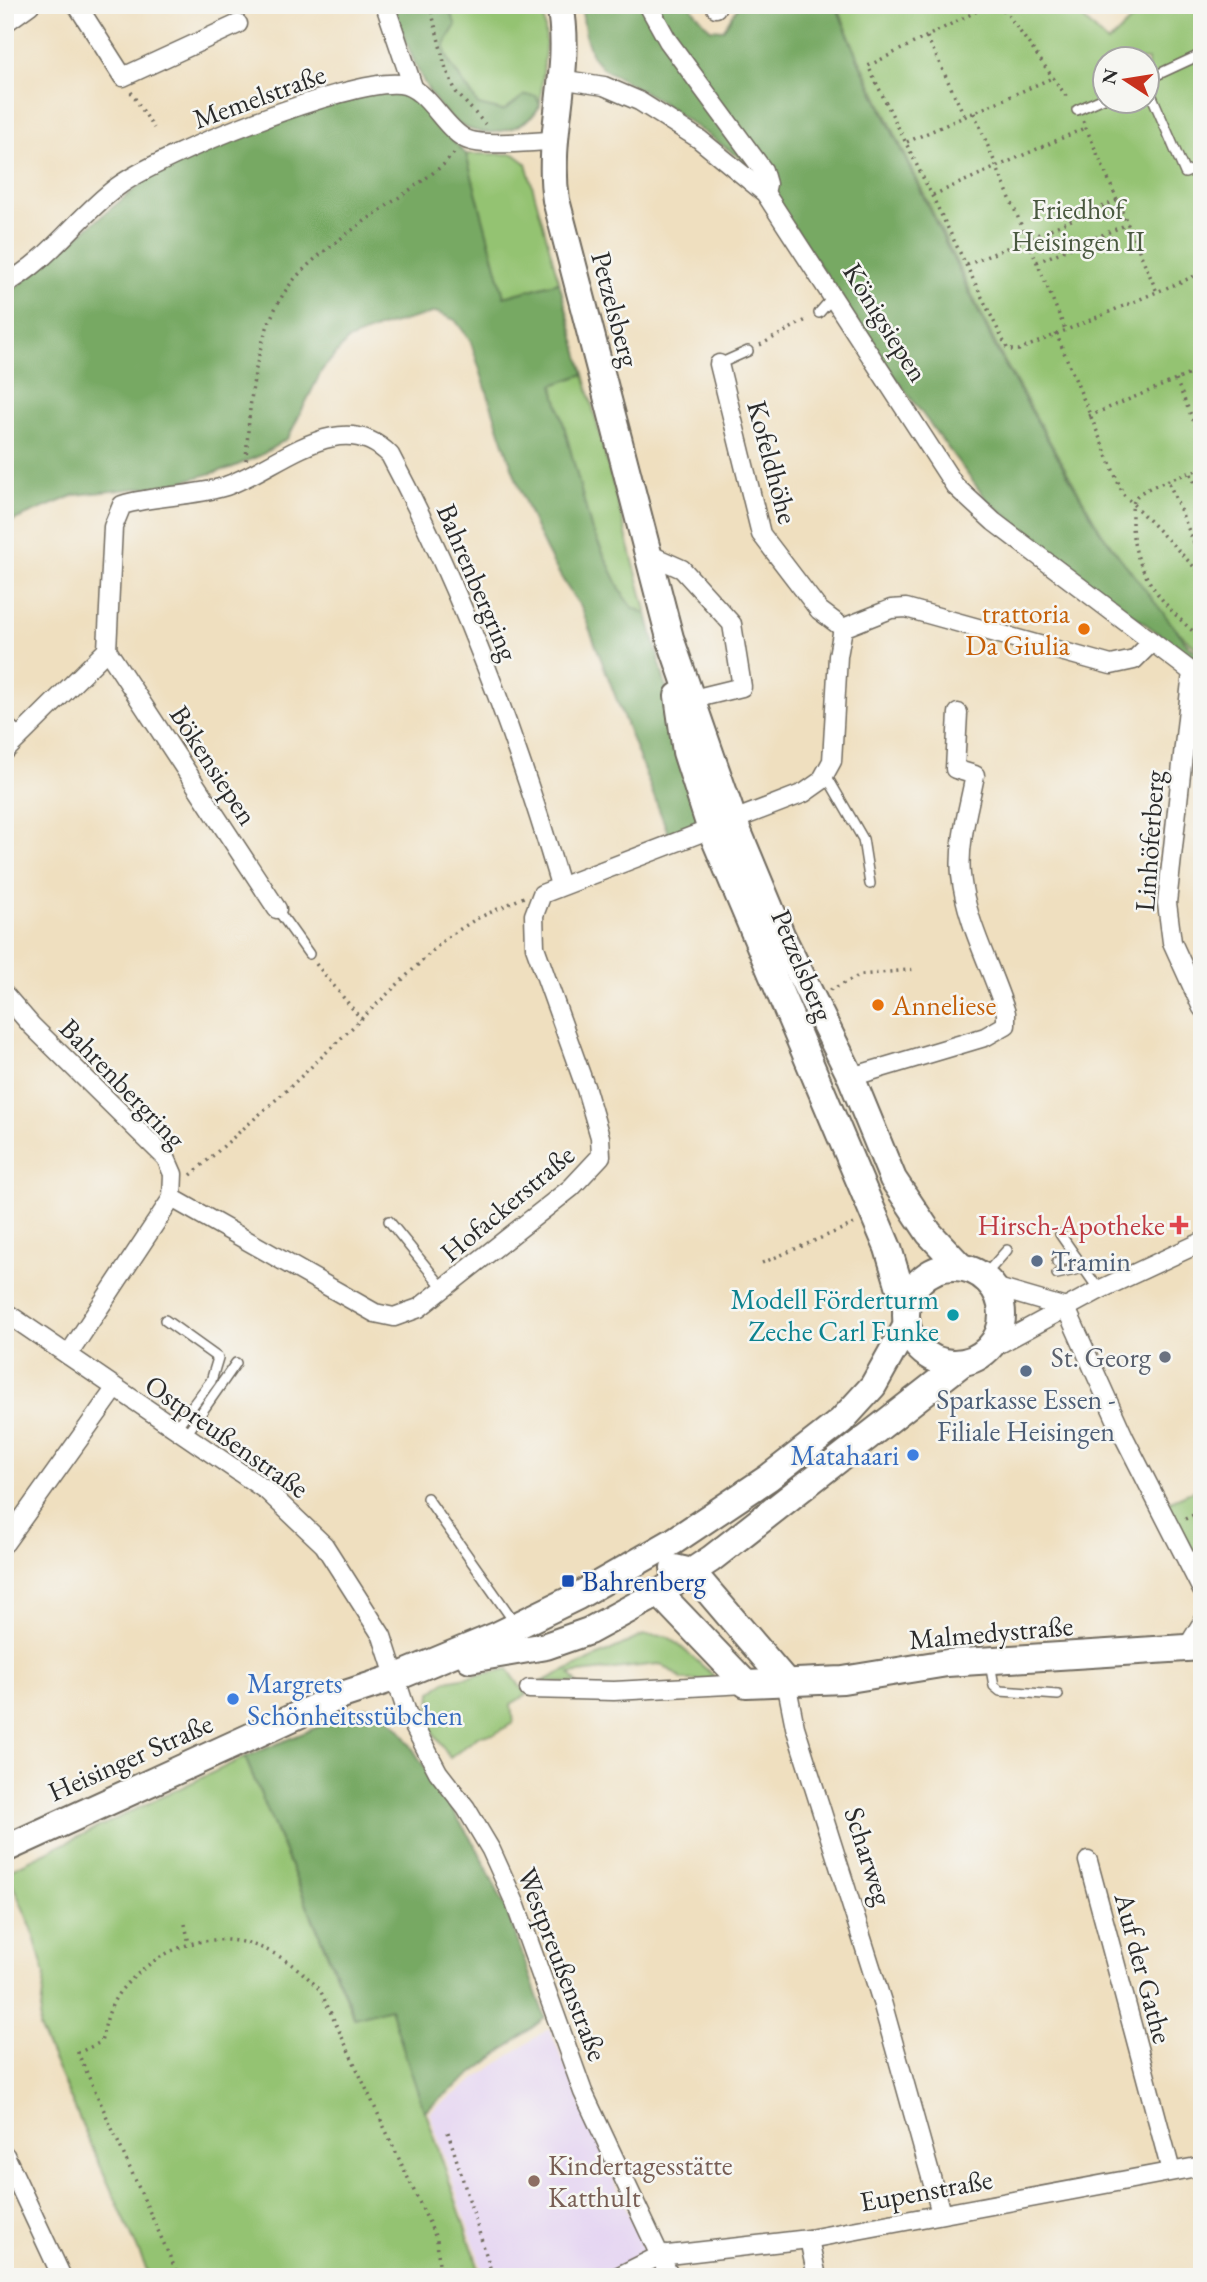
<svg xmlns="http://www.w3.org/2000/svg" width="1207" height="2282" viewBox="0 0 1207 2282" font-family="'EB Garamond',serif">
<rect width="100%" height="100%" fill="#f6f6f2"/>
<filter id="ink" filterUnits="userSpaceOnUse"><feTurbulence type="fractalNoise" baseFrequency=".0143" numOctaves="2"/><feDisplacementMap in="SourceGraphic" scale="14" xChannelSelector="R" yChannelSelector="G"/><feConvolveMatrix kernelMatrix="1 2 1 2 8 2 1 2 1" color-interpolation-filters="sRGB"/></filter>
<filter id="wash" filterUnits="userSpaceOnUse"><feTurbulence type="fractalNoise" baseFrequency=".00686" numOctaves="4" result="noise"/><feDisplacementMap in="SourceGraphic" scale="28" xChannelSelector="R" yChannelSelector="G"/><feGaussianBlur stdDeviation="1.57" result="paint"/><feColorMatrix in="noise" values="0 0 0 0 0 0 0 0 0 0 0 0 0 0 0 0 0 1.4 0 .05"/><feComposite in="paint" operator="in"/></filter>
<g filter="url(#wash)">
<rect width="100%" height="100%" fill="#efdfbf"/>
<polygon fill="#e4d3f2" points="549,2028 644,2250 602,2277 485,2277 429,2112"/>
<g fill="#94c372" stroke="#60774e" stroke-width="2" fill-rule="evenodd">
<path d="M 453,5 L 543,5 L 546,41 L 540,105 L 536,96 L 503,111 L 478,105 C 471,90 443,61 445,46 C 446,39 453,31 455,25 L 450,12 Z"/>
<path d="M 837,5 L 1070,5 L 1108,43 L 1147,5 L 1202,5 L 1202,653 L 1170,624 L 1101,532 L 1001,355 L 856,52 ZM 1106,60 L 1148,60 L 1148,102 L 1106,102 Z"/>
<polygon points="466,154 514,154 526,163 559,282 504,297"/>
<polygon points="584,374 647,614 632,607 624,597 591,528 553,384"/>
<polygon points="1202,1487 1202,1570 1166,1503"/>
<polygon points="644,1635 666,1636 673,1640 714,1676 709,1680 683,1680 663,1665 658,1664 570,1674 577,1683 541,1682"/>
<polygon points="508,1669 526,1695 511,1704 513,1723 494,1734 479,1736 450,1758 429,1726 431,1692 446,1681"/>
<polygon points="245,1757 354,2018 390,2007 482,2277 150,2277 39,2028 45,1975 32,1929 7,1871"/>
</g>
<g fill="#77a964" stroke="#516a48" stroke-width="2">
<path d="M 393,5 L 453,5 L 450,12 L 456,25 C 453,31 446,39 445,46 C 443,61 471,90 478,105 L 503,111 L 525,95 L 536,96 L 540,105 C 534,119 517,128 502,131 C 436,146 410,52 393,5 Z"/>
<polygon points="581,5 689,5 710,29 723,30 739,5 836,5 858,60 998,353 1101,533 1189,646 1202,656 1202,665 1100,591 986,499 889,369 782,210 743,160 655,98 602,68 592,55 586,38"/>
<path d="M 363,91 L 402,92 L 414,100 L 466,154 L 504,297 L 559,282 L 584,374 L 553,385 L 591,528 L 624,597 L 632,607 L 647,614 L 703,829 L 670,838 L 581,607 C 524,530 501,429 470,340 L 455,320 L 436,312 L 381,327 L 348,340 L 322,370 L 288,438 L 261,455 L 231,468 L 168,485 L 75,495 L 5,524 L 5,296 L 159,169 L 243,133 Z"/>
<polygon points="366,1707 387,1716 400,1729 478,1850 506,1909 545,2018 424,2111 390,2008 355,2018 245,1757"/>
</g>
</g>
<g filter="url(#ink)">
<g fill="none" stroke-linecap="round" stroke-linejoin="round">
<defs>
<g id="lane">
<polyline points="1148,79 1202,54"/>
<polyline points="1148,87 1185,173 1202,166"/>
<polyline points="1077,110 1106,97"/>
<polyline points="819,313 833,297"/>
<polyline points="719,364 748,351"/>
<polyline points="5,720 22,735"/>
<polyline points="826,775 863,839 870,884"/>
<polyline points="277,909 309,954"/>
<polyline points="389,1221 444,1289"/>
<polyline points="1060,1234 1099,1290"/>
<polyline points="1057,1262 1076,1257"/>
<polyline points="1057,1274 1084,1268"/>
<polyline points="984,1276 1007,1250"/>
<polyline points="165,1320 218,1358 211,1381 175,1429"/>
<polyline points="185,1436 236,1363"/>
<polyline points="427,1498 515,1623"/>
<polyline points="990,1663 994,1686 1000,1691 1058,1695"/>
</g>
<g id="street">
<polyline points="77,5 123,77 238,24"/>
<polyline points="385,5 413,87"/>
<polyline points="648,5 668,41 763,170 767,184 765,193"/>
<polyline points="716,8 717,5"/>
<polyline points="5,23 30,5"/>
<polyline points="560,79 604,86 639,101 699,139 765,193 955,486 994,522 1192,672 1202,676"/>
<path d="M 5,284 C 50,260 77,217 117,187 C 159,155 351,78 400,84 C 427,87 441,125 464,138 C 479,148 533,141 554,141"/>
<polyline points="719,364 761,534 819,610 843,628"/>
<polyline points="646,553 682,569 732,624 742,687 693,699"/>
<polyline points="843,628 891,609 906,608 1111,665 1134,660 1152,642"/>
<polyline points="107,650 277,909"/>
<polyline points="1192,672 1167,903 1172,942 1202,1008"/>
<path d="M 5,751 L 107,650 L 113,527 L 122,505 C 155,495 190,497 223,487 C 275,471 339,403 390,455 C 463,592 516,736 560,885"/>
<polyline points="5,995 31,1025 166,1158 173,1174 172,1198 68,1355"/>
<path d="M 851,1077 L 985,1037 L 1006,1025 L 1006,1013 C 992,968 966,923 961,875 C 958,842 969,807 975,775 L 955,769 L 958,713"/>
<polyline points="172,1198 375,1313 394,1317 419,1308 571,1188 601,1156 600,1137 586,1089 535,947 534,915 542,894 804,793 821,781 832,761 838,656 843,628"/>
<polyline points="994,1287 1066,1308"/>
<polyline points="1066,1308 1124,1437 1202,1590"/>
<polyline points="5,1312 267,1491 324,1545 382,1636 407,1713 438,1772 466,1808 491,1850 515,1903 583,2092 670,2277"/>
<polyline points="990,1349 1099,1290 1202,1242"/>
<polyline points="5,1543 115,1389"/>
<polyline points="1188,1646 1202,1623"/>
<polyline points="786,1682 795,1727 882,2002 941,2213"/>
<polyline points="529,1689 614,1691 746,1684"/>
<polyline points="1088,1861 1171,2171"/>
<polyline points="5,2155 62,2277"/>
<polyline points="809,2239 817,2277"/>
<polyline points="617,2277 659,2256 809,2239 1202,2166"/>
</g>
<g id="secondary">
<path d="M 560,5 C 573,69 546,135 556,200 L 670,638 L 734,822 L 782,937 L 851,1077 L 893,1179 L 929,1233 L 961,1267"/>
<polyline points="678,696 686,752 711,830 888,1248 906,1308"/>
<circle cx="954" cy="1315" r="48"/>
<polyline points="674,1568 692,1572 786,1682"/>
<polyline points="659,1593 746,1684 843,1680 947,1663 1202,1647"/>
<polyline points="470,1659 546,1646 589,1631 659,1593 711,1559 962,1363"/>
<polyline points="5,1849 342,1695 397,1677 498,1635 578,1596 674,1541 768,1478 841,1421 873,1386 907,1325"/>
</g>
</defs>
<use href="#lane" stroke="#706a5f" stroke-width="12"/>
<use href="#street" stroke="#706a5f" stroke-width="21"/>
<use href="#secondary" stroke="#706a5f" stroke-width="30"/>
<g stroke="#706a5f" stroke-width="3.5" stroke-dasharray="2 5" stroke-linecap="butt">
<polyline points="430,5 445,66 456,92 485,124"/>
<polyline points="989,5 868,66 1008,350 1019,350 1202,273"/>
<polyline points="998,5 1006,12 1069,100"/>
<polyline points="927,37 965,117"/>
<polyline points="131,92 154,128"/>
<polyline points="974,113 1065,329"/>
<polyline points="1083,121 1157,292"/>
<polyline points="907,142 1052,78"/>
<polyline points="933,195 1087,127"/>
<polyline points="1037,262 1128,224"/>
<polyline points="967,265 1118,200"/>
<polyline points="1056,333 1123,494 1202,575"/>
<polyline points="760,345 808,319"/>
<polyline points="1176,380 1202,441"/>
<polyline points="1089,416 1202,369"/>
<path d="M 246,460 C 250,398 255,318 301,272 C 339,234 400,200 443,165 L 455,152"/>
<path d="M 1202,468 C 1187,474 1147,486 1137,496 C 1131,503 1132,514 1132,522 C 1132,572 1166,609 1202,639"/>
<polyline points="1191,474 1202,501"/>
<polyline points="1169,483 1202,562"/>
<polyline points="316,964 361,1019"/>
<polyline points="830,990 861,975 916,969"/>
<polyline points="191,1175 288,1089 446,938 476,919 524,897"/>
<polyline points="762,1263 854,1224"/>
<polyline points="1197,1513 1202,1522"/>
<polyline points="1185,1519 1202,1511"/>
<polyline points="185,1924 189,1944"/>
<polyline points="448,2132 493,2277"/>
<path d="M 179,2277 L 78,2053 L 101,2042 C 105,2028 107,2014 114,2001 C 121,1987 135,1976 147,1966 C 207,1921 272,1937 320,1990 L 437,2240 L 440,2277"/>
</g>
<use href="#lane" stroke="#fff" stroke-width="9"/>
<use href="#street" stroke="#fff" stroke-width="18"/>
<use href="#secondary" stroke="#fff" stroke-width="26"/>
</g>
</g>
<g fill="#e8710a" stroke="#f6f6f2" stroke-width="2.5">
<circle cx="1084" cy="629" r="7"/>
<circle cx="878" cy="1005" r="7"/>
</g>
<path fill="#e0444e" stroke="#f6f6f2" stroke-width="2.5" d="M1175.5 1214.5h7v7h7v7h-7v7h-7v-7h-7v-7h7z"/>
<g fill="#5c6f8a" stroke="#f6f6f2" stroke-width="2.5">
<circle cx="1037" cy="1261" r="7"/>
<circle cx="1026" cy="1371" r="7"/>
</g>
<circle fill="#0f9aa8" stroke="#f6f6f2" stroke-width="2.5" cx="953" cy="1315" r="7"/>
<circle fill="#6b7280" stroke="#f6f6f2" stroke-width="2.5" cx="1165" cy="1357" r="7"/>
<g fill="#3f7fe0" stroke="#f6f6f2" stroke-width="2.5">
<circle cx="913" cy="1455" r="7"/>
<circle cx="233" cy="1699" r="7"/>
</g>
<rect fill="#1a4fb4" stroke="#f6f6f2" stroke-width="2.5" x="561" y="1574" width="14" height="14" rx="3.5"/>
<circle fill="#8d6e63" stroke="#f6f6f2" stroke-width="2.5" cx="534" cy="2181" r="7"/>
<g text-anchor="middle" dominant-baseline="central" stroke-width="5" stroke-linejoin="round" paint-order="stroke">
<g font-size="28" fill="#2b2b2b" stroke="#f6f6f2">
<text transform="translate(259 96) rotate(-20)">Memelstraße</text>
<text transform="translate(616 309) rotate(75)">Petzelsberg</text>
<text transform="translate(886 322) rotate(58)">Königsiepen</text>
<text transform="translate(773 462) rotate(75)">Kofeldhöhe</text>
<text transform="translate(478 582) rotate(67)">Bahrenbergring</text>
<text transform="translate(214 765) rotate(57)">Bökensiepen</text>
<text transform="translate(1149 841) rotate(-86)">Linhöferberg</text>
<text transform="translate(803 965) rotate(67)">Petzelsberg</text>
<text transform="translate(123 1083) rotate(46)">Bahrenbergring</text>
<text transform="translate(507 1203) rotate(-40)">Hofackerstraße</text>
<text transform="translate(227 1436) rotate(35)">Ostpreußenstraße</text>
<text transform="translate(991 1632) rotate(-5)">Malmedystraße</text>
<text transform="translate(130 1757) rotate(-24)">Heisinger Straße</text>
<text transform="translate(869 1856) rotate(72)">Scharweg</text>
<text transform="translate(563 1964) rotate(69)">Westpreußenstraße</text>
<text transform="translate(1144 1968) rotate(75)">Auf der Gathe</text>
<text transform="translate(926 2190) rotate(-10)">Eupenstraße</text>
</g>
<g font-size="28" fill="#4a5940" stroke="#f6f6f2">
<text x="1078" y="209">Friedhof<tspan x="1078" dy="32">Heisingen II</tspan></text>
</g>
<g font-size="28" fill="#c56008" stroke="#f6f6f2" text-anchor="end">
<text x="1070" y="613">trattoria<tspan x="1070" dy="32">Da Giulia</tspan></text>
<text x="892" y="1005" text-anchor="start">Anneliese</text>
</g>
<g font-size="28" fill="#be3a42" stroke="#f6f6f2" text-anchor="end">
<text x="1165" y="1225">Hirsch-Apotheke</text>
</g>
<g font-size="28" fill="#4e5e75" stroke="#f6f6f2" text-anchor="start">
<text x="1051" y="1261">Tramin</text>
<text x="1026" y="1399" text-anchor="middle">Sparkasse Essen -<tspan x="1026" dy="32">Filiale Heisingen</tspan></text>
</g>
<g font-size="28" fill="#0d838f" stroke="#f6f6f2" text-anchor="end">
<text x="939" y="1299">Modell Förderturm<tspan x="939" dy="32">Zeche Carl Funke</tspan></text>
</g>
<g font-size="28" fill="#5b616d" stroke="#f6f6f2" text-anchor="end">
<text x="1151" y="1357">St. Georg</text>
</g>
<g font-size="28" fill="#366cbe" stroke="#f6f6f2" text-anchor="end">
<text x="899" y="1455">Matahaari</text>
<text x="247" y="1683" text-anchor="start">Margrets<tspan x="247" dy="32">Schönheitsstübchen</tspan></text>
</g>
<g font-size="28" fill="#164399" stroke="#f6f6f2" text-anchor="start">
<text x="582" y="1581">Bahrenberg</text>
</g>
<g font-size="28" fill="#785e54" stroke="#f6f6f2" text-anchor="start">
<text x="548" y="2165">Kindertagesstätte<tspan x="548" dy="32">Katthult</tspan></text>
</g>
</g>
<rect width="1207" height="2282" fill="none" stroke="#f6f6f2" stroke-width="28"/>
<g transform="translate(1126 80) rotate(282)"><circle r="33" fill="#f6f6f2" stroke="#a5a5a2" stroke-width="2"/>
<path d="M0-5L12 26L0 18L-12 26Z" fill="#c8321e"/>
<text y="-10" font-size="19" font-weight="bold" text-anchor="middle" fill="#2b2b2b">N</text>
</g>
</svg>
